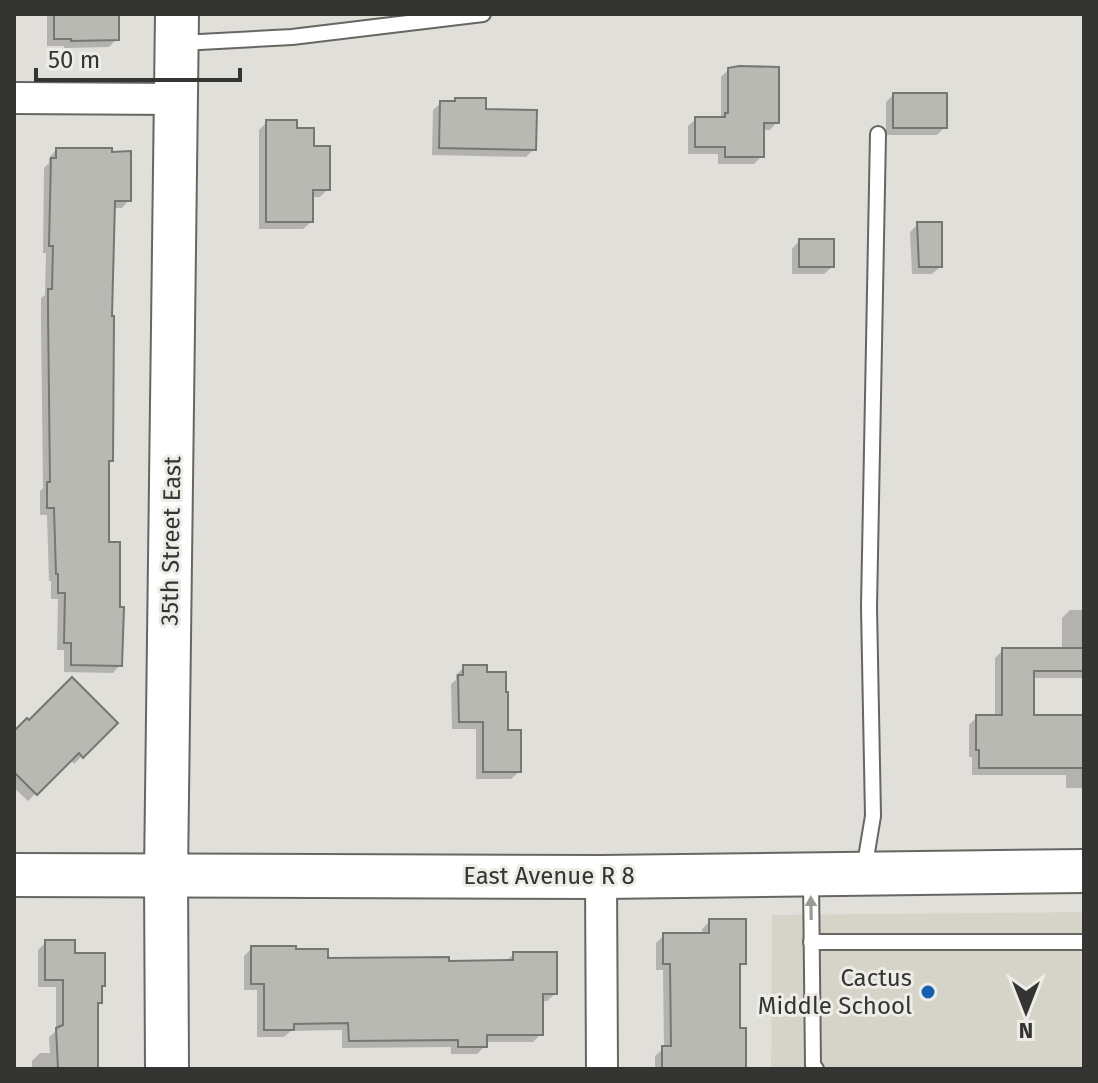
<svg xmlns="http://www.w3.org/2000/svg" width="1098" height="1083" viewBox="0 0 1098 1083" font-family="'Fira Sans',sans-serif">
<rect width="100%" height="100%" fill="#e0dfda"/>
<polygon fill="#d6d4c8" points="1084,912 1084,1069 771,1069 772,915"/>
<g fill="#0003">
<polygon points="47,14 117,14 117,39 109,47 64,48 64,46 47,46"/>
<polygon points="728,70 777,122 770,130 762,130 762,156 754,164 718,164 718,154 688,154 688,126 696,119 721,119 721,77"/>
<polygon points="893,95 945,127 937,135 886,135 886,102"/>
<polygon points="456,100 484,111 534,149 526,157 432,155 433,110 441,103 453,103"/>
<polygon points="267,122 295,130 312,148 328,189 320,197 311,197 311,222 303,229 259,229 259,130"/>
<polygon points="56,150 129,200 122,208 113,208 109,318 111,460 107,465 107,544 120,665 113,673 64,672 64,650 57,650 58,599 51,599 51,581 49,581 47,515 40,515 40,491 43,488 41,320 41,298 45,295 46,253 43,253 44,168 49,163 49,158"/>
<polygon points="918,224 940,267 932,274 912,274 910,232"/>
<polygon points="799,241 832,267 824,274 792,274 792,249"/>
<polygon points="1070,610 1084,610 1084,678 1032,678 1032,717 1084,717 1084,788 1066,788 1066,775 972,775 972,757 969,757 969,725 977,717 995,717 995,658 1003,650 1062,650 1062,618"/>
<polygon points="464,667 506,732 519,772 511,779 476,779 476,729 452,729 451,684 456,680 456,675"/>
<polygon points="115,723 74,764 70,759 28,801 14,788 14,733"/>
<polygon points="710,921 744,963 738,969 738,1030 744,1050 747,1050 747,1069 655,1069 655,1056 664,1048 663,970 656,970 656,943 664,935 702,935 702,929"/>
<polygon points="46,942 73,955 100,988 100,1002 96,1006 96,1069 32,1069 32,1061 40,1053 50,1053 49,1037 56,1031 56,987 38,987 38,950"/>
<polygon points="252,948 294,951 326,960 447,963 505,962 514,954 555,994 547,1001 541,1001 541,1034 533,1042 485,1042 485,1046 477,1054 451,1054 451,1047 342,1048 342,1030 291,1031 284,1037 257,1037 257,990 244,990 244,956"/>
</g>
<g fill="#b9b9b4" stroke="#777772" stroke-width="2">
<polygon points="54,14 119,14 119,40 71,41 71,39 54,39"/>
<polygon points="739,66 779,67 779,123 764,123 764,157 725,157 725,147 695,147 695,117 725,117 725,113 728,113 728,68"/>
<rect x="893" y="93" width="54" height="35"/>
<polygon points="455,98 486,98 486,109 537,110 536,150 439,148 440,101 455,101"/>
<polygon points="266,120 297,120 297,128 314,128 314,146 330,146 330,190 313,190 313,222 266,222"/>
<polygon points="56,148 112,148 112,152 131,151 131,201 115,201 112,316 114,316 113,461 109,461 109,542 120,542 120,607 124,607 122,666 71,665 71,643 64,643 65,593 58,593 58,574 56,574 54,508 47,508 47,482 50,482 48,311 48,289 52,289 53,246 49,246 51,158 56,158"/>
<polygon points="917,222 942,222 942,267 919,267"/>
<rect x="799" y="239" width="35" height="28"/>
<polygon points="1002,648 1084,648 1084,671 1034,671 1034,715 1084,715 1084,768 979,768 979,750 976,750 976,715 1002,715"/>
<polygon points="463,665 487,665 487,672 506,672 506,692 508,692 508,730 521,730 521,772 483,772 483,722 459,722 458,675 463,675"/>
<polygon points="72,677 118,723 83,758 79,753 37,795 14,772 14,731 27,718 29,720"/>
<polygon points="709,919 746,919 746,964 740,964 740,1028 746,1028 746,1069 662,1069 662,1046 671,1046 670,964 663,964 663,933 709,933"/>
<polygon points="45,940 75,940 75,953 105,953 105,986 102,986 102,1003 98,1003 98,1069 58,1069 56,1028 63,1025 63,980 45,980"/>
<polygon points="251,946 296,946 296,949 328,949 328,958 449,957 449,961 513,960 513,952 557,952 557,994 543,994 543,1035 487,1035 487,1047 458,1047 458,1040 349,1041 348,1023 294,1024 294,1030 264,1030 264,984 251,984"/>
</g>
<g fill="none" stroke-linecap="round" stroke-linejoin="round">
<defs>
<g id="lane">
<polyline points="181,43 292,37 483,14"/>
<polyline points="864,870 873,816 869,607 878,134"/>
<polyline points="811,879 813,1065 816,1069"/>
<polyline points="811,942 1084,942"/>
</g>
<g id="street">
<polyline points="14,98 177,99"/>
<polyline points="601,877 602,1069"/>
</g>
<g id="secondary">
<polyline points="14,875 601,877 1084,871"/>
<polyline points="167,1069 166,874 177,14"/>
</g>
</defs>
<use href="#lane" stroke="#676662" stroke-width="18"/>
<use href="#street" stroke="#676662" stroke-width="34"/>
<use href="#secondary" stroke="#676662" stroke-width="46"/>
<use href="#lane" stroke="#fff" stroke-width="14"/>
<use href="#street" stroke="#fff" stroke-width="30"/>
<use href="#secondary" stroke="#fff" stroke-width="42"/>
</g>
<defs><path id="oneway-solid" d="M-6-.8H1V-3.2L6.5 0L1 3.2V.8H-6Z" transform="scale(2)"/></defs>
<use fill="#9a9a98" href="#oneway-solid" transform="translate(811 908) rotate(-91)"/>
<circle fill="#155fae" stroke="#edece7" stroke-width="3" cx="928" cy="992" r="8"/>
<g text-anchor="middle" dominant-baseline="central" stroke-width="6" stroke-linejoin="round" paint-order="stroke">
<g font-size="24" fill="#343432" stroke="#edece7">
<text transform="translate(171 541) rotate(-89)">35th Street East</text>
<text x="549" y="876">East Avenue R 8</text>
</g>
<g font-size="24" fill="#343432" stroke="#edece7" text-anchor="end">
<text x="912" y="978">Cactus<tspan x="912" dy="28">Middle School</tspan></text>
</g>
</g>
<rect width="1098" height="1083" fill="none" stroke="#343432" stroke-width="32"/>
<g transform="translate(1026 1011) rotate(180)" stroke="#edece7" stroke-width="6" paint-order="stroke">
<path d="M0-6L14 30L0 20L-14 30Z" fill="#343432"/>
<text y="-12" font-size="22" font-weight="bold" text-anchor="middle" fill="#343432">N</text>
</g>
<path d="M36 68v12h204v-12" fill="none" stroke="#343432" stroke-width="4"/>
<text x="48" y="68" font-size="24" fill="#343432" stroke="#edece7" stroke-width="6" paint-order="stroke">50 m</text>
</svg>
